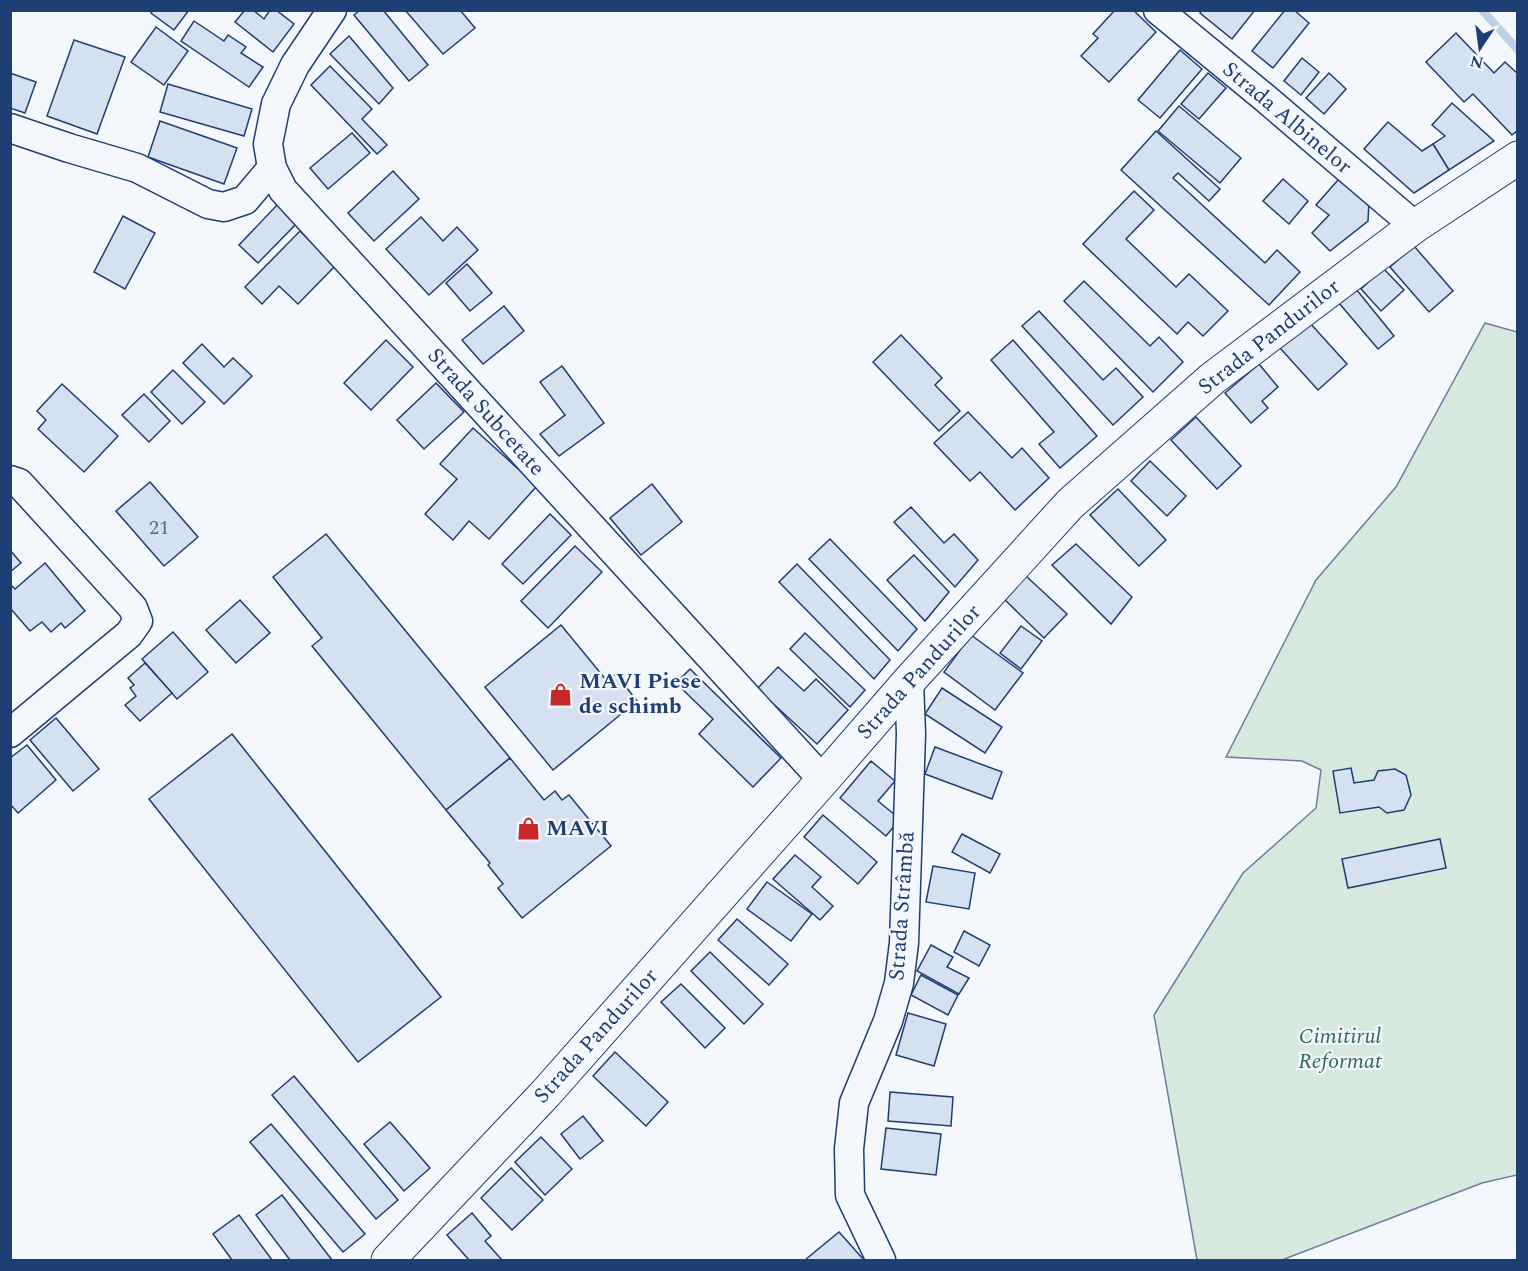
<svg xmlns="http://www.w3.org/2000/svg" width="1528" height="1271" viewBox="0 0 1528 1271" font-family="Spectral,serif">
<rect width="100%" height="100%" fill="#f4f7fb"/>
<polygon fill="#d7e8df" stroke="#687fa3" stroke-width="1.5" points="1485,323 1517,332 1517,1175 1482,1183 1282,1260 1197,1260 1154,1015 1243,873 1316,808 1321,770 1302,761 1226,757 1316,580 1396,487"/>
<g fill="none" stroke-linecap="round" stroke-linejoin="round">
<polyline stroke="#bed0e5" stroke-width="8" points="1482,10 1518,50"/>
</g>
<g fill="#d5e0f0" stroke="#1d3f73" stroke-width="1.5">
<polygon points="153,10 189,10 174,30 151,13"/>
<polygon points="245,10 253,10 264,19 270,10 276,10 294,24 273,52 235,22"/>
<polygon points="360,10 383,10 428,65 409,81 354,15"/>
<polygon points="405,10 460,10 475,28 443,54"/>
<polygon points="1115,10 1133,10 1156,32 1109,82 1081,56 1098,38 1093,34"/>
<polygon points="1202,10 1255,10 1232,39 1200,13"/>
<polygon points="1285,10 1294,10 1309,23 1273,68 1252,51"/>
<polygon points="194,21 224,41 228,35 246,47 241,53 263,67 249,87 181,41"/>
<polygon points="156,27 188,51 164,85 131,62"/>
<polygon points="1456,33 1494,73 1505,62 1518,74 1518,130 1512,135 1473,94 1464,102 1426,62"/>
<polygon points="349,36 393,88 379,104 330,54"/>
<polygon points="74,40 125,57 97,134 47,116"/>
<polygon points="1180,50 1202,69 1160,118 1138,100"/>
<polygon points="1302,58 1319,72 1301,95 1284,81"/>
<polygon points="330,66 372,109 362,119 387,145 377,154 311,85"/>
<polygon points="10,73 36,82 25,113 10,108"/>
<polygon points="1208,73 1226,88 1199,119 1181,104"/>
<polygon points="1329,73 1346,89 1324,114 1306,98"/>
<polygon points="168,84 252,109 244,136 160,112"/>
<polygon points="1452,103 1494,141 1449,170 1433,144 1445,136 1432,125"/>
<polygon points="1179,106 1241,158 1220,183 1158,131"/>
<polygon points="160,121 237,148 224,184 148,157"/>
<polygon points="1388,122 1422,151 1433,144 1449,170 1414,193 1364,149"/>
<polygon points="1156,131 1220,189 1209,201 1178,173 1173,178 1265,263 1277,250 1300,272 1269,305 1121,170"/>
<polygon points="352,133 370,153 328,189 310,168"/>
<polygon points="393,171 419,199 374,241 348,213"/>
<polygon points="1283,179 1308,201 1289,224 1263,201"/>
<polygon points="1338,180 1369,202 1368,221 1330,251 1312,233 1329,215 1316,205"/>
<polygon points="1134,191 1154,210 1126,239 1176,287 1189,274 1228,311 1203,336 1188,322 1177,334 1083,244"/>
<polygon points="278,204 298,222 258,263 239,245"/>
<polygon points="123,216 155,233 125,289 94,272"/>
<polygon points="421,217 443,241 457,227 478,250 429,295 386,249"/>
<polygon points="300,231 335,266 298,304 279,286 262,304 245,287"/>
<polygon points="1414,246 1453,291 1429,312 1390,267"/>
<polygon points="467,264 492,293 470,311 446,283"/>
<polygon points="1383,268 1404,290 1381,311 1361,289"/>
<polygon points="1084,281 1150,346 1159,337 1183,362 1153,392 1064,301"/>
<polygon points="1356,289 1394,336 1378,349 1339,303"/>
<polygon points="504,306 524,331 483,364 462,340"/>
<polygon points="1039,311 1103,380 1116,368 1143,397 1113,425 1022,326"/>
<polygon points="1309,322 1347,364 1318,390 1280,348"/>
<polygon points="901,335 942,378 935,385 960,411 939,431 873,362"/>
<polygon points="386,340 413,367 371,410 344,383"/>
<polygon points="1013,340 1097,436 1060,468 1039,444 1054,432 991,360"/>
<polygon points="202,344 224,367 233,358 252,376 224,404 183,363"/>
<polygon points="1259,364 1278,387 1262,401 1268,408 1251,423 1225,393"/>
<polygon points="562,366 604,423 559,456 540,434 565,415 540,382"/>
<polygon points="173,370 205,402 182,424 151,392"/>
<polygon points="436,383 464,412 424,449 397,420"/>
<polygon points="62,384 118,436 84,472 38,429 46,420 37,411"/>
<polygon points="144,394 170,421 149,442 122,415"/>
<polygon points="968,412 1012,458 1022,448 1049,478 1015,510 980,472 970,481 934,443"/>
<polygon points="1196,417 1241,466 1217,489 1171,440"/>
<polygon points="473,428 537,486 489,539 469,521 453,540 425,514 457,479 440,464"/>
<polygon points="1150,461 1186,496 1167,516 1131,481"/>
<polygon points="150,482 198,537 164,566 116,511"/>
<polygon points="652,484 682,522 641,555 610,518"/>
<polygon points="1118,489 1166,540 1139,566 1090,515"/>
<polygon points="911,507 944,543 954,534 978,560 955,587 894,522"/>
<polygon points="550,514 571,535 523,584 502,564"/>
<polygon points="326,534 510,758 446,810 312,646 322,638 273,577"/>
<polygon points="830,539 917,629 898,651 809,559"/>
<polygon points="1076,544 1132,597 1111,624 1052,565"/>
<polygon points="575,546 602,572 548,628 521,601"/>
<polygon points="10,550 21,563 10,572"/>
<polygon points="914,555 949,592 925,621 887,580"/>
<polygon points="45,563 85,611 65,628 61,623 51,632 42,622 30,631 10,608 10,584 15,589"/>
<polygon points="797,564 890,660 874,679 779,582"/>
<polygon points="1026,576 1067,614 1044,638 1004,599"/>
<polygon points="240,600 270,633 236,663 206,630"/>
<polygon points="561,625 607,681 616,674 637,701 553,770 485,687"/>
<polygon points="1021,626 1042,641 1021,669 1000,653"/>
<polygon points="173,632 208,672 177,699 142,659"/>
<polygon points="805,633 865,690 850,707 790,649"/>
<polygon points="971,635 1023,673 995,710 944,672"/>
<polygon points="145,663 172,693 140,721 125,705 136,696 130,688 134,685 128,678"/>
<polygon points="778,667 804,691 816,679 848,710 817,744 757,689"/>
<polygon points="690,669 781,758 753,787 699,734 713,719 676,683"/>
<polygon points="942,688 1002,727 985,753 925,714"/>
<polygon points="56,718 99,769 73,791 30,740"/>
<polygon points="232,734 441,997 358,1062 149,799"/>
<polygon points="27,745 56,780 18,813 10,804 10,758"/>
<polygon points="935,747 1002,772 992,799 925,774"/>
<polygon points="510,758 544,800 555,791 562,800 569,795 611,846 522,918 498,888 503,884 488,865 490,863 446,810"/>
<polygon points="871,761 895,781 878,801 900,819 886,836 840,798"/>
<polygon points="1351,768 1354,783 1374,780 1378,771 1395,769 1406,775 1411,795 1404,810 1387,813 1379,807 1340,813 1333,771"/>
<polygon points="823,815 877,862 858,884 804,837"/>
<polygon points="962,834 1000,854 990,873 952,852"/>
<polygon points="1440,839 1446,868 1348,888 1342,859"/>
<polygon points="795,855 821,877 812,887 833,906 820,920 773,879"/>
<polygon points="933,866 975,873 969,909 926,902"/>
<polygon points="767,882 812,914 791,941 747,909"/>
<polygon points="737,919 788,964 769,985 718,940"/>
<polygon points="964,931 990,945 979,966 954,952"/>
<polygon points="931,945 953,957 947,967 969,978 959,994 917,971"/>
<polygon points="710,952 763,1004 744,1024 691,971"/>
<polygon points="921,975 958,995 948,1015 911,995"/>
<polygon points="681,984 725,1028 705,1048 661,1002"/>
<polygon points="908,1013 946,1024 934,1066 896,1055"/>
<polygon points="615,1052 668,1102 646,1126 593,1076"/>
<polygon points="294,1076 398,1200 376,1219 272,1095"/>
<polygon points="890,1092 953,1097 951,1126 888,1121"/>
<polygon points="583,1116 603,1141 580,1159 561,1134"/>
<polygon points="390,1122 430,1168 404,1191 364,1144"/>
<polygon points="271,1124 365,1234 343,1252 250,1142"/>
<polygon points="886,1128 941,1134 936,1175 881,1169"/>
<polygon points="541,1137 572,1169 545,1195 515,1162"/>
<polygon points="511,1168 543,1200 512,1230 481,1198"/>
<polygon points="282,1195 332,1260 290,1260 256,1215"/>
<polygon points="472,1213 491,1236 485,1241 502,1260 469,1260 447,1235"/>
<polygon points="239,1215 272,1260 232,1260 213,1234"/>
<polygon points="839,1232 864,1260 805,1260"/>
</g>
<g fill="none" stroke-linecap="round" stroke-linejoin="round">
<defs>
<g id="minor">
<polyline points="332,10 295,65 276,104 268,144 272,168 283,190 823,780"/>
<polyline points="1158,10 1265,98 1415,226"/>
<polyline points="10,128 69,148 137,168 208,204 224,207 245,200 272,168"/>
<polyline points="10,480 19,483 133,608 138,621 129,634 10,733"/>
<polyline points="881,1260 850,1195 849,1149 854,1103 888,1021 899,983 904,943 911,734 909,681"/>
</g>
<polyline id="highway" points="388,1260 546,1093 823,780 909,681 1070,504 1213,378 1415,226 1518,158"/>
</defs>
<use href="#minor" stroke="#1d3f73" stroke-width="31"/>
<use href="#highway" stroke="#1d3f73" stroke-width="35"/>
<use href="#minor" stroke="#f4f7fb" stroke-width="28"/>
<use href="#highway" stroke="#f4f7fb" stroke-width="33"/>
</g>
<defs>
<symbol id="shop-bare" viewBox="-9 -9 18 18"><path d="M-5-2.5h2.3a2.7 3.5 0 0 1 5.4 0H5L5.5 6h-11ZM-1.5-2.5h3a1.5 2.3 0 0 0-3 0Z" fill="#c62828" stroke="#f4f7fb" stroke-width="2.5" paint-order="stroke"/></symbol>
</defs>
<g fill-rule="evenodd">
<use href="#shop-bare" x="544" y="678" width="33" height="33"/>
<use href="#shop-bare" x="512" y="812" width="33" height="33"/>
</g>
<g text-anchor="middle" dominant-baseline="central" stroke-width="4.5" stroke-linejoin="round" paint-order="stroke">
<g font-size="20" fill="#4b6792">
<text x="159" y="528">21</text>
</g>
<g font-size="22" fill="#1d3f73" stroke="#f4f7fb">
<text transform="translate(1287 118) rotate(40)">Strada Albinelor</text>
<text transform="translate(1269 337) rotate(-38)">Strada Pandurilor</text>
<text transform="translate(486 412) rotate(48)">Strada Subcetate</text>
<text transform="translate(919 672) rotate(-48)">Strada Pandurilor</text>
<text transform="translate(902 906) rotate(-86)">Strada Strâmbă</text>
<text transform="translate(596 1036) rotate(-48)">Strada Pandurilor</text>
</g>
<g font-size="22" font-weight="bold" fill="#1d3f73" stroke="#f4f7fb" text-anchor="start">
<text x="579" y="681">MAVI Piese<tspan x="579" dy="25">de schimb</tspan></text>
<text x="546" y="828">MAVI</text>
</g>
<g font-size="22" font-style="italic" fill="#2c6c60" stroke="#f4f7fb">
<text x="1340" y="1036">Cimitirul<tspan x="1340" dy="25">Reformat</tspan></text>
</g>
</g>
<rect width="1528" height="1271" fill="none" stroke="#1d3f73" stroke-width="24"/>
<g transform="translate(1480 48) rotate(193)" stroke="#f4f7fb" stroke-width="4.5" paint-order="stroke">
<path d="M0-4.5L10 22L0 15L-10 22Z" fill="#1d3f73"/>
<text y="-9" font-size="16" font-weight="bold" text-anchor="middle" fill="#1d3f73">N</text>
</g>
</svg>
